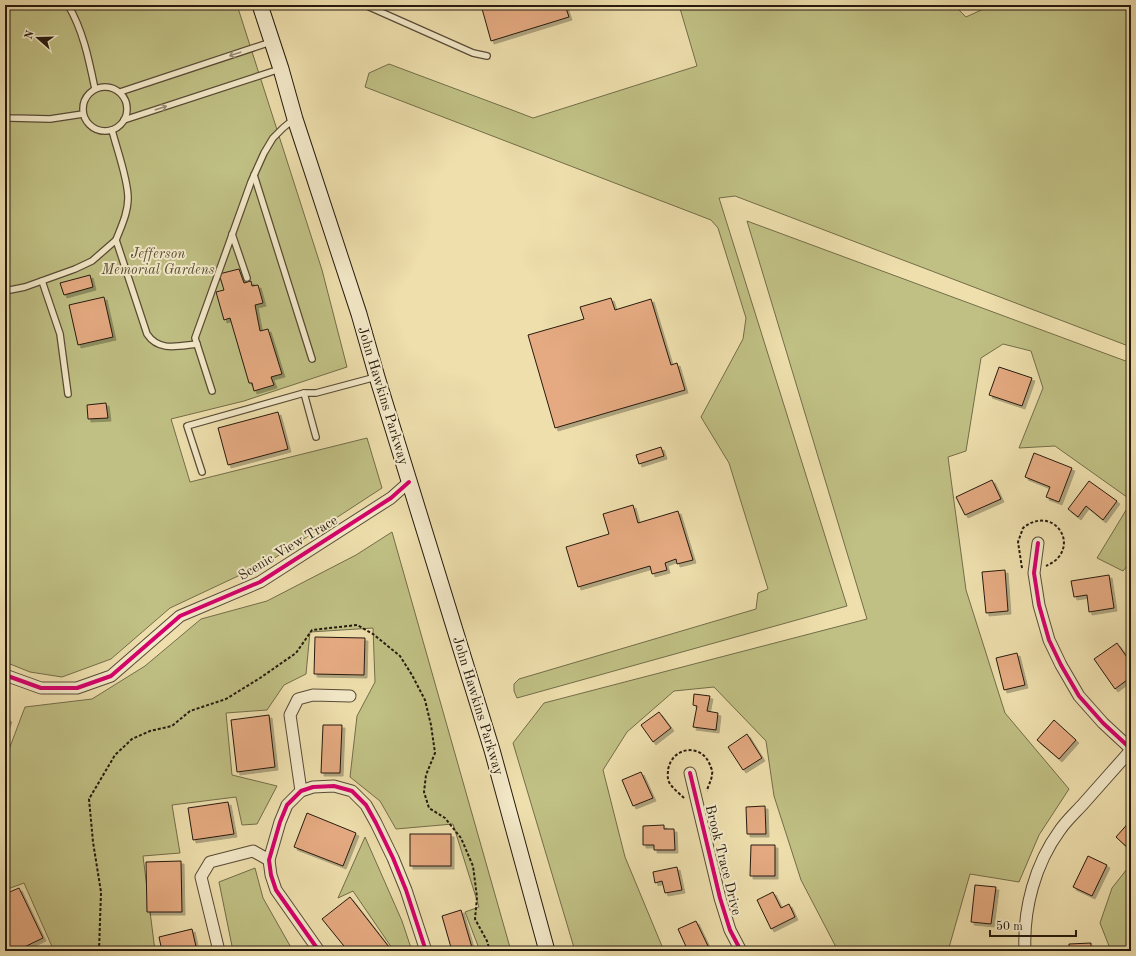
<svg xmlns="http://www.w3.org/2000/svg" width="1136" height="956" viewBox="0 0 1136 956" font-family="'Old Standard TT',serif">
<defs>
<filter id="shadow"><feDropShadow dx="3" dy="3" stdDeviation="0" flood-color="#0004"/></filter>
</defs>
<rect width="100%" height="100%" fill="#eedfad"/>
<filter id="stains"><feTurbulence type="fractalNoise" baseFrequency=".005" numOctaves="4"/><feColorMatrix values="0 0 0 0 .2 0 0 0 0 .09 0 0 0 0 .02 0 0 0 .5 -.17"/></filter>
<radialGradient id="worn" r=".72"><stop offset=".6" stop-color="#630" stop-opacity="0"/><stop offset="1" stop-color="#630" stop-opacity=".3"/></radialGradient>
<g fill="#c0c084" stroke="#736d49">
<polygon points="5,5 237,5 322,270 347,367 244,401 171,419 190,482 367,438 382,488 270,561 170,608 111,659 62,677 30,672 5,662"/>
<polygon points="679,5 954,5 966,17 992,5 1131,5 1131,347 735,196 719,198 847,606 517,698 514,691 514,684 519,679 756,609 758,593 768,589 729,463 701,417 743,339 746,318 718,228 711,220 365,87 369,73 389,64 512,110 533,118 697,66"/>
<polygon points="747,221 1131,363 1131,500 1055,446 1019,448 1043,388 1031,351 1003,344 981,358 966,451 948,457 966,590 1005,713 1069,789 1039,835 1019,882 970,874 948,951 838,951 801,880 774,796 766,741 714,687 674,691 627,732 603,770 625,857 664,951 575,951 513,743 544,703 867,619"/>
<polygon points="1131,502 1131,561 1123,571 1097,558"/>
<polygon points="392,532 511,951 480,951 465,912 479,907 453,824 396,829 380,801 350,777 357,716 375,682 373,628 310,632 306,674 284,685 267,710 226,713 232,775 277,786 257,824 242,825 236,797 172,805 180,853 143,856 155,951 54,951 24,883 5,890 5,760 25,707 92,699 145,666 201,619 267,601 356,555"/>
<polygon points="365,837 402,921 412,951 394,951 353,891 338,898"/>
<polygon points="1131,864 1131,951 1111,951 1100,923 1112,888"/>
<polygon points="255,868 263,898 293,951 233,951 219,882"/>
</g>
<g fill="#e5aa81" stroke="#261a0e" filter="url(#shadow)">
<polygon points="481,5 565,5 569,17 491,41"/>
<polygon points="239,269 244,283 251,281 252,286 258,285 263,303 255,305 260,331 268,329 282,374 271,377 274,385 254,391 252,383 249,383 230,318 224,320 216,292 224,290 219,274"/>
<polygon points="90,275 93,287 64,295 60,283"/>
<polygon points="104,297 113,337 78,345 69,305"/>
<polygon points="611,298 615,310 651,299 671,365 677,363 685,390 555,428 528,335 584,319 580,307"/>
<polygon points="999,367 1032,378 1022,406 989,395"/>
<polygon points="106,403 108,418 88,419 87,405"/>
<polygon points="278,412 288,449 228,465 218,428"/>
<polygon points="661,447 664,456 639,464 636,455"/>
<polygon points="1034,453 1072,468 1059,502 1046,497 1050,487 1025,477"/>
<polygon points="992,480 1001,499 965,515 956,497"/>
<polygon points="1089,481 1117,501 1103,520 1086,506 1078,517 1068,509"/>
<polygon points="633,505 638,523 678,511 693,560 677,564 676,559 665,563 667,570 652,574 650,566 578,587 566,547 609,534 603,514"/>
<polygon points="1005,570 1008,611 986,613 982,572"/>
<polygon points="1109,575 1114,608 1089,612 1087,595 1074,597 1071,581"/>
<polygon points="315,637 365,638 364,675 314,674"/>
<polygon points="1117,643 1131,663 1131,677 1115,689 1094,659"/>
<polygon points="1017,653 1025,685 1004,690 996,658"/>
<polygon points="694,694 710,696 707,711 718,713 716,730 693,727 697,706 693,705"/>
<polygon points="659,712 671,728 653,742 641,725"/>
<polygon points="269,715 275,767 237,772 231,720"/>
<polygon points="5,717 9,719 5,730"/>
<polygon points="1054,720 1076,740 1059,759 1037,740"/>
<polygon points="323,725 342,725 340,773 321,773"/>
<polygon points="747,734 762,758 743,770 728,747"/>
<polygon points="641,772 653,798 633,806 622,780"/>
<polygon points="228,802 234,834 193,840 188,808"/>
<polygon points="765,806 766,834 747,834 746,807"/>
<polygon points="307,813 356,833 343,866 294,847"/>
<polygon points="1131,820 1131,851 1116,837"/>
<polygon points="664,825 664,829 674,829 675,850 654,850 654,845 643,845 643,826"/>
<rect x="410" y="834" width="41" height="32"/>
<polygon points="751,845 775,845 775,876 750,876"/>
<polygon points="1088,856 1107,865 1092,896 1073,887"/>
<polygon points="181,861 182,912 147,912 146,862"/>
<polygon points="677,867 682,890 665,893 662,881 655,883 653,872"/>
<polygon points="975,885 996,887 991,924 971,922"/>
<polygon points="19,888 43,938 16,951 9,951 5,943 5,894"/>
<polygon points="773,892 781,908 789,904 795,917 771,929 757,900"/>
<polygon points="350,897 389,947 385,951 348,951 322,919"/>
<polygon points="461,910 473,951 452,951 442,916"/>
<polygon points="696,921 708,946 697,951 688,951 678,929"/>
<polygon points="192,929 197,951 162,951 159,937"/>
<polygon points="1091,943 1091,951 1069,951 1069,944"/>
</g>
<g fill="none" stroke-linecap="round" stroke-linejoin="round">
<defs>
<g id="service">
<path d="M 68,5 C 83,30 89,60 95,89"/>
<polyline points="365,5 473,53 487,56"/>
<circle cx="105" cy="109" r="22"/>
<polyline points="120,92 271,42"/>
<polyline points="5,117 10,118 50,119 83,114"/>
<polyline points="124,120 280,69"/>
<path d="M 112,130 C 117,150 128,179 128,198 C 128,213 121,227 116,240"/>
<polyline points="254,175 312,359"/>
<polyline points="232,234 247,278"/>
<polyline points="42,281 60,334 68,394"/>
<path d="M 5,291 L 25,287 L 75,269 L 92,261 L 116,240 L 147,334 C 159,352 178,346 197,344"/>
<polyline points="212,391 195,338 251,182 264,153 273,138 283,128 294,119"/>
<polyline points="304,393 316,437"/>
<polyline points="202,472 187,426 304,393 316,393 376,377"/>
</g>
<g id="minor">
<polyline points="1038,543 1034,573 1039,605 1049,640 1061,665 1079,696 1103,723 1131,749"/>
<polyline points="5,675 41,688 77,688 111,676 180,616 260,582 391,498 409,482"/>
<polyline points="690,773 720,898 730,930 741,951"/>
<polyline points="301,791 290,715 298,699 313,695 350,696"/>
<polyline points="219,951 201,877 210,862 253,851 269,860"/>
<polyline points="319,951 276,890 271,875 269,860 280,822 287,805 301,791 313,787 334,786 352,791 366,805 376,823 393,858 406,890 426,951"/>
<path d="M 1025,951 C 1023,909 1035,864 1060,830 C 1067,820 1076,812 1084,803 C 1100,785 1115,768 1131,750"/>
</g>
<polyline id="secondary" points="260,5 281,69 295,119 359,314 377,377 492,750 547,951"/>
</defs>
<use href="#service" stroke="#584b36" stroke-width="8"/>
<use href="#minor" stroke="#584b36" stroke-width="13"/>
<use href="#secondary" stroke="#261a0e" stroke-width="17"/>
<g stroke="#261a0e" stroke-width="2" stroke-dasharray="3 2" stroke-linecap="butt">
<path d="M 1022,568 L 1018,542 L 1023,528 C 1050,506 1077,538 1057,559 C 1054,562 1050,564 1046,566"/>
<path d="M 684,798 C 679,793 672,788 669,782 C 667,778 668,773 668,770 C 672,746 702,743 710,765 C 711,768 713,771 712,774 C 712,780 708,785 707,791"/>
<polyline points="99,951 101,892 93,842 89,799 115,755 132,739 150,731 172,726 190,711 226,699 260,678 296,653 312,630 357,625 373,634 400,656 412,675 425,700 431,725 435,753 426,775 424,792 429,808 445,818 461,838 473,866 477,897 475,919 487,941 490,951"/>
</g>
<use href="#service" stroke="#f4eaca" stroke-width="5.5"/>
<use href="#minor" stroke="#f4eaca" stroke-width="11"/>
<use href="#secondary" stroke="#f4eaca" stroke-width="15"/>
<defs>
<g id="cycleway">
<polyline points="1038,543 1034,573 1039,605 1049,640 1061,665 1079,696 1103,723 1131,749"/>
<polyline points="5,675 41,688 77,688 111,676 180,616 260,582 391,498 409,482"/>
<polyline points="690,773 720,898 730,930 741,951"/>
<polyline points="319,951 276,890 271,875 269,860 280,822 287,805 301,791 313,787 334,786 352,791 366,805 376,823 393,858 406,890 426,951"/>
</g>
</defs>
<use href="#cycleway" stroke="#f4eaca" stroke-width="6"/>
<use href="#cycleway" stroke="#d6006c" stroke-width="4"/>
</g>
<defs><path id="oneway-shaft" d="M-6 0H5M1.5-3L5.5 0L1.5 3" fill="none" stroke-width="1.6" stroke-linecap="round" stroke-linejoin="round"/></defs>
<g stroke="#978c75">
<use href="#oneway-shaft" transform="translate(235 54) rotate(162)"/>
<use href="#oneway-shaft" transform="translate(161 108) rotate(-18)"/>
</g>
<g text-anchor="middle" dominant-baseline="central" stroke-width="4" stroke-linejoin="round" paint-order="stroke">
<g font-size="14" font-style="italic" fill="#544c31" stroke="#f4eaca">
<text x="158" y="254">Jefferson<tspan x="158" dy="16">Memorial Gardens</tspan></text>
</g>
<g font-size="14" fill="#261a0e" stroke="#f4eaca">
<text transform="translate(383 396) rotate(73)">John Hawkins Parkway</text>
<text transform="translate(288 548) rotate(-31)">Scenic View Trace</text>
<text transform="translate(478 706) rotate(73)">John Hawkins Parkway</text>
<text transform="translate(723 860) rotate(76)">Brook Trace Drive</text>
</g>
</g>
<rect width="1136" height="956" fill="none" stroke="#eedfad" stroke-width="20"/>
<rect x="6" y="6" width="1124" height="944" fill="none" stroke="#261a0e" stroke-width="2"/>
<rect x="10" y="10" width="1116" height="936" fill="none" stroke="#261a0e"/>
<g transform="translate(38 38) rotate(290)" stroke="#f4eaca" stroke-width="3" paint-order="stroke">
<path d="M0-3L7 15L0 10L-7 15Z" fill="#261a0e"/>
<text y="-6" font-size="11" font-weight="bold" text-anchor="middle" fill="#261a0e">N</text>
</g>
<path d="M990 930v6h86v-6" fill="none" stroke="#261a0e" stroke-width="2"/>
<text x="996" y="930" font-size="12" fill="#261a0e" stroke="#f4eaca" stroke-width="3" paint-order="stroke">50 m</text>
<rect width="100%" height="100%" filter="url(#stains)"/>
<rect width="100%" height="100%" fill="url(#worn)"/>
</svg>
